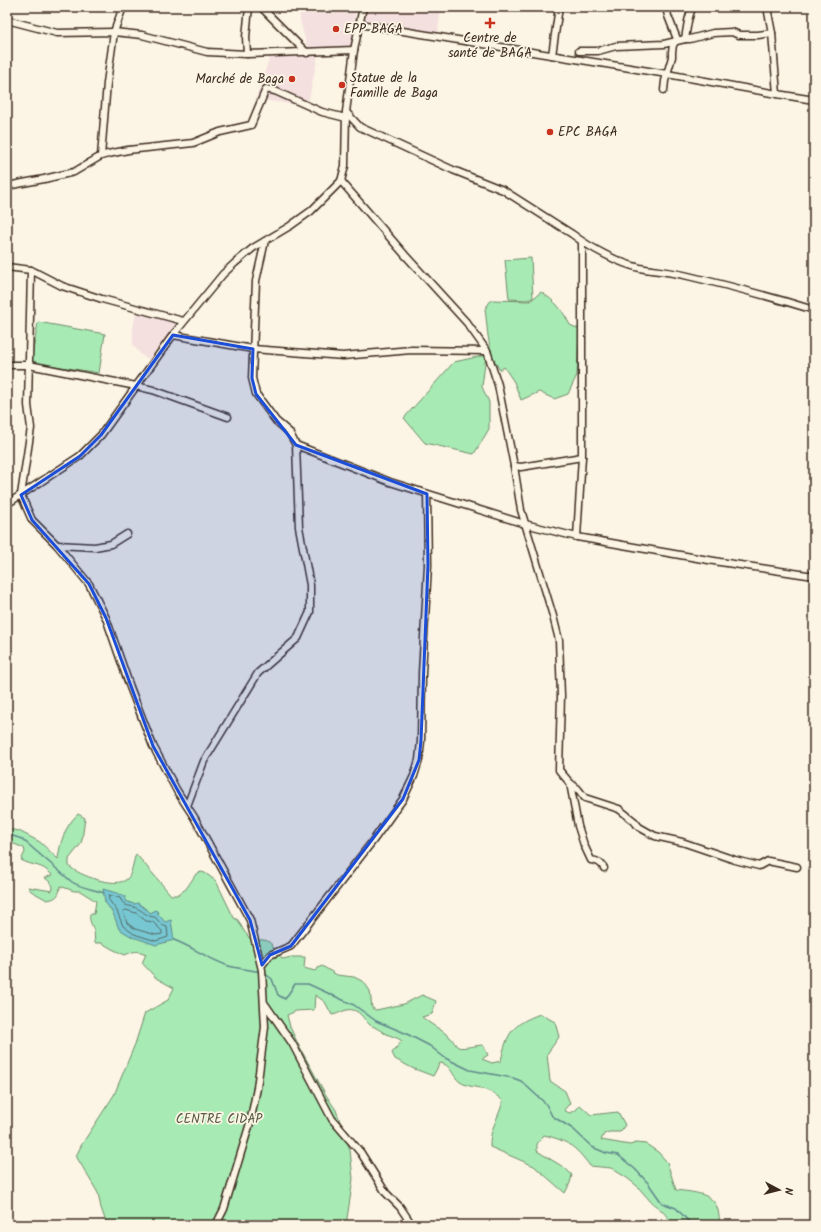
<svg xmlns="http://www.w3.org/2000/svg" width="821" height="1232" viewBox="0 0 821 1232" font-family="Kalam,sans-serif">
<rect width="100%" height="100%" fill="#fcf5e5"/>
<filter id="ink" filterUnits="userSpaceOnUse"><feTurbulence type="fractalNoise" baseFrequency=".025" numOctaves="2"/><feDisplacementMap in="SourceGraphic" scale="8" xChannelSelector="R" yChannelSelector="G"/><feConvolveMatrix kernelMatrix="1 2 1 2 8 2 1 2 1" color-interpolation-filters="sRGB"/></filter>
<g filter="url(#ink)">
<g fill="#f4e0df">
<polygon points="300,7 356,7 351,50 308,51 300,20"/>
<polygon points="365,7 441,7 438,33 363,21"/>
<polygon points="318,55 309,99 296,105 256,99 270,56"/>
<polygon points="136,312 164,317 180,322 149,359 142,356 133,345 133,329"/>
</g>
<g fill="#a7eab4" stroke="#718a69">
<polygon points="531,258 533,298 527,300 509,299 505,260"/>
<path d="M 541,292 C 556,302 562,309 570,325 L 579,329 L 577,375 L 568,394 L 554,399 L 539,392 L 521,400 L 514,382 L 504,367 L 500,370 C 487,352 488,330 485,309 L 491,300 L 530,301 Z"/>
<polygon points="38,322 105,334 99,373 31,362"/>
<polygon points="486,355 482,387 489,402 489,429 474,454 425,443 404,418 454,362"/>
<path d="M 78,814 L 85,818 L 82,840 L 80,845 L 69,859 L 69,866 C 78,875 116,889 127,879 C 132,875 133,861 136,854 L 171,895 L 177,895 L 186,889 L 196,874 L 201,872 L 205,873 L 216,881 L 234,918 L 238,920 L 244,931 L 251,940 C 278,938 267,946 283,959 L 291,957 L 305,957 L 304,968 L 315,971 L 318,968 L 322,966 L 337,975 L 354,977 L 364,982 L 370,991 L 372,1008 L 376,1010 L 404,1004 L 422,995 L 436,1001 L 432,1014 L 422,1017 C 431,1025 441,1029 450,1037 C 453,1040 455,1045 458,1047 C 463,1049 477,1045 483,1045 L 488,1055 L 482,1059 L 492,1063 L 501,1061 C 507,1032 513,1024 540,1014 L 555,1022 L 559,1037 L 547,1054 L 550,1081 L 565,1091 L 570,1103 L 564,1110 L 569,1113 L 576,1110 L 580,1105 L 591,1115 L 618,1112 L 625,1125 L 620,1132 L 609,1132 L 604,1134 L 601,1140 L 630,1145 L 636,1143 L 646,1144 L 658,1152 L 667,1162 L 676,1190 C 689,1192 709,1192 716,1205 C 719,1210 719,1218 720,1224 L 727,1225 L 675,1225 L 660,1209 L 652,1203 L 637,1186 L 627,1178 L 611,1168 L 590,1166 C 575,1146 568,1141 544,1135 L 537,1144 L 537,1151 L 565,1168 L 572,1175 L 570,1183 L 565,1193 L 534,1166 L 490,1147 C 489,1130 499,1117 503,1101 C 495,1093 485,1089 475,1087 C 469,1086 465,1085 460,1082 C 452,1076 451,1064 440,1063 L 433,1076 L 412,1068 L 395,1059 L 392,1053 L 402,1041 C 397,1037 390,1036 384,1033 C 380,1030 375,1027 370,1025 C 364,1020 361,1012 353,1010 C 345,1008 340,1014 332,1015 L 325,1002 L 315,995 L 314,1010 L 296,1011 L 287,1015 L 290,1027 L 300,1048 L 326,1095 L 336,1110 L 350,1150 L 353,1179 L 346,1225 L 107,1225 L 101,1208 L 98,1193 L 76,1156 L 82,1144 L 114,1095 L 135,1044 L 145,1013 L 168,1000 L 174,988 L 156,978 L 142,963 L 146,954 C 137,950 134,951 125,955 L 112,949 L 102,943 L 95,943 C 94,938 95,932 93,928 C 91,923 89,921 90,914 L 94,914 L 96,901 L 80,891 L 74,891 L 60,886 C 60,894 57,899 47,900 L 31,891 L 28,887 L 52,891 C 55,885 50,882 45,878 L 52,875 C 41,863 34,867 21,860 L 25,852 L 24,848 L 7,841 L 7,829 L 19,831 L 40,842 L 58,859 C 60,842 65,826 78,814 Z"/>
</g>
<polygon fill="#77c7d2" stroke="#5f888a" points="103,889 123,895 125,896 125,901 134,904 138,903 151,913 154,910 157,911 159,915 165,922 171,920 174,940 156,945 136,938 134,938 119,929 113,913 105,902"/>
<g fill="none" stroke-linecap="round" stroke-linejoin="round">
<g stroke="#536966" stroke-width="1">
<path d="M 109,895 L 120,898 C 125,909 130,904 138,909 C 145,912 147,917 155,917 L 162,925 L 167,927 L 168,937 L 156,941 L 134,934 L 123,926 L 117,911 L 109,900 Z"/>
<polygon points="126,910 136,913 146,921 153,922 162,931 162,934 156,935 135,929 127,923 123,912"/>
</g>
<g stroke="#5f888a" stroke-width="1.5">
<path d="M 7,834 L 22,839 L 72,882 C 81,888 93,889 104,893"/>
<path d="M 174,940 C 192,947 207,958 226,965 C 237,969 248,969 260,972"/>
<polyline points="264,973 272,979 278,995 285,999 295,984 308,984 354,1005 376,1021 405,1033 430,1046 445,1058 470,1070 513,1078 521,1081 546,1104 552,1116 573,1129 592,1147 606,1153 618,1155 635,1169 648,1183 662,1203 676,1208 692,1225"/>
</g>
<defs>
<g id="minor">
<polyline points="261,7 307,53"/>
<polyline points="767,7 772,33 777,94"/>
<polyline points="7,20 57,33 114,32 142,35 207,52 247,54 354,50"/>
<polyline points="360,24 667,74 777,94 814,100"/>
<polyline points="685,39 688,21 692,7"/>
<polyline points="579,51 598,51 616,46 664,44 685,39 690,39 713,33 732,32 739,35 758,35 772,33"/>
<polyline points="247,54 246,37 249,7"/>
<polyline points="552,55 559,7"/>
<polyline points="664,90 665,81 672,57 672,52 673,45 677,39 668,16 666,7"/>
<path d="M 346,112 L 360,127 L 453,170 L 503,190 L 572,234 C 589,247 618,263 640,268 C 655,271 672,272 688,276 C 730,286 772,297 814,310"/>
<polyline points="101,156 108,154 128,150 193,143 220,132 251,125 266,89 275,91 322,112 346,118"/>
<polyline points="341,181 405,255 467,323 487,351 498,385 514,466 521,510 553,616 559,640 561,696 559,770 570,783 578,789 585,798 619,809 634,821 639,827 655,836 682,842 735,860 759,866 768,861 797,867"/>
<polyline points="7,186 44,179 74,172 101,156 107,83 114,32 123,7"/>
<polyline points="7,267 31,270 62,286 102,299 183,321"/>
<polyline points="31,270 28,405 31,428 21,495 32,520 57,545 89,584 106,618 130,687 153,746 177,791 194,817 250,920 262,970 265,1027 257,1088 250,1123 224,1209 216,1225"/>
<polyline points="173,335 253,349 343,356 411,350 487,351"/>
<polyline points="7,365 29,365 136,386 153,390 228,417"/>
<polyline points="296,445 390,482 525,524 577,537 720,562 814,576"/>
<polyline points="514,466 521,467 582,457"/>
<polyline points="7,504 80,456 101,435 173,335 223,274 235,263 253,248 290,226 311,211 341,181 345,166 346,112 354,50 363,7"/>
<polyline points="577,537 582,457 582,242"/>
<polyline points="57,545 95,547 111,544 127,534"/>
<path d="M 570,783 L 578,826 L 584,845 L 591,860 C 597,861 601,862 604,868"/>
<polyline points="187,806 204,761 258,673 298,638 310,612 310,585 299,527 296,445 289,432 276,421 256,394 252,378 256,281 265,241"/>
<polyline points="262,965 270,955 291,946 372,842 403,799 414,776 419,760 421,741 422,673 428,565 427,494"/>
<polyline points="265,1004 292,1043 332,1119 361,1153 386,1193 400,1207 412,1225"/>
</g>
</defs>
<use href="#minor" stroke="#3b2a1e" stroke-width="9"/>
<use href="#minor" stroke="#fcf5e5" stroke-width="6"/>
</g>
</g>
<path fill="#1d4ed8" fill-opacity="0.2" stroke="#1d4ed8" stroke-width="3" stroke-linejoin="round" d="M 173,335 L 253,349 L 252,378 L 256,394 L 296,445 L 427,494 L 428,565 L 421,741 L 419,760 L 403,799 L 291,946 L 270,955 L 262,965 L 250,920 L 153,746 L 106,618 L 89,584 L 32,520 L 21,495 L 80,456 L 101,435 Z"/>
<g fill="#c8321e" stroke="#fcf5e5" stroke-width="1.5">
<path d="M488 17h4v4h4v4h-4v4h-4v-4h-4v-4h4z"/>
<circle cx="336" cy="29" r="4"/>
<circle cx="292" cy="79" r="4"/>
<circle cx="342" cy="85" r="4"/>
<circle cx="550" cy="132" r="4"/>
</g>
<g text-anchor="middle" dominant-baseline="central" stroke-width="3.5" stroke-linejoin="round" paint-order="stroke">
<g font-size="13" fill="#3b2a1e" stroke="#fcf5e5" text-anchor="start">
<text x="344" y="29">EPP BAGA</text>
<text x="490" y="38" text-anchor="middle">Centre de<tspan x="490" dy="15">santé de BAGA</tspan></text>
<text x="350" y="78">Statue de la<tspan x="350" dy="15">Famille de Baga</tspan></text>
<text x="284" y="79" text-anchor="end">Marché de Baga</text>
<text x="558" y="132">EPC BAGA</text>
</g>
<g font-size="13" fill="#565a44" stroke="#fcf5e5">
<text x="219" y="1119">CENTRE CIDAP</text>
</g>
</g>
<rect width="821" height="1232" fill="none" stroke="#fcf5e5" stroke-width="24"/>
<rect x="12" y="12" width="797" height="1208" fill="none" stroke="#3b2a1e" stroke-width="1.5" filter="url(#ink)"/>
<g transform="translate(779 1190) rotate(97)" stroke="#fcf5e5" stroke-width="3" paint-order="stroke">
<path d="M0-3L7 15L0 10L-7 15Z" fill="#3b2a1e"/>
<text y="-6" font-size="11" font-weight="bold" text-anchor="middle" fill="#3b2a1e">N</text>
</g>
</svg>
